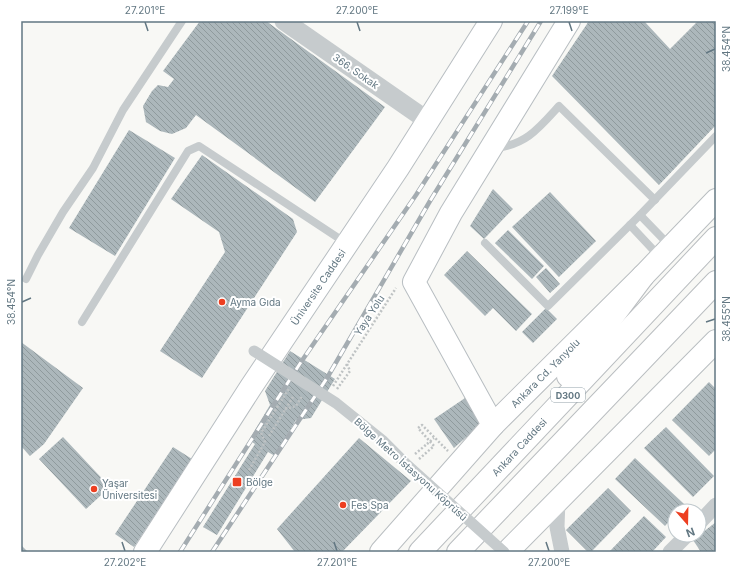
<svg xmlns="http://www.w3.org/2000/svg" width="737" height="573" viewBox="0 0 737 573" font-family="Inter,sans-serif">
<defs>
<pattern id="building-back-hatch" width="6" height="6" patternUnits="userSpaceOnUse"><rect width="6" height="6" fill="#acb7bb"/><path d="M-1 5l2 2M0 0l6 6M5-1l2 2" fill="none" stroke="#8f9a9d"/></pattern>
</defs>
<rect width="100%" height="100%" fill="#f8f8f5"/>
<g fill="url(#building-back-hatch)">
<polygon points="200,21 266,21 385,107 315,202 196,115 186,128 172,134 160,131 146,122 143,106 152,91 158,85 168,87 174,79 163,71"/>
<polygon points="589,21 644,21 670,49 698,21 716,21 716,125 659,185 552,76"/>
<polygon points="129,130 175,158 115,256 69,228"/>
<polygon points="202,155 293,219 297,232 202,378 160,351 225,252 219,232 171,199"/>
<polygon points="493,189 513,209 484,239 470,226"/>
<polygon points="550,192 596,241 559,277 512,227"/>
<polygon points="508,230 544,266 532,279 495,243"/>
<polygon points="467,251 532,314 516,331 493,308 485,316 444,275"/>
<polygon points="546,268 560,284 550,293 536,277"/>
<polygon points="546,308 557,319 533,343 522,332"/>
<polygon points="21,342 83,388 44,444 30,456 21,446"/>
<polygon points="290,351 335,379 311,418 296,420 275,456 268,452 217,535 203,527 255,444 249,440 270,405 265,391"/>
<polygon points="709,382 716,389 716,449 709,456 672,420"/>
<polygon points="468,396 480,425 454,448 434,419"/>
<polygon points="666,427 714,476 693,497 644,448"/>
<polygon points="63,437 110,487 86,509 39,459"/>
<polygon points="359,438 411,481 342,552 295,552 277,529"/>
<polygon points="173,447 192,459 134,547 115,534"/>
<polygon points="635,458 685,505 679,511 675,511 675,515 665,526 615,479"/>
<polygon points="608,488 631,511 591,552 588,552 566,530"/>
<polygon points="644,516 666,537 652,552 609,552"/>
<polygon points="716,522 716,552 701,552 693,540"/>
<polygon points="21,545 28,552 21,552"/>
</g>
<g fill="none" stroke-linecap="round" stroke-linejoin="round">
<defs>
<g id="secondary">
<polyline points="493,425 414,282 451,213 569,21"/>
<polyline points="145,552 251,387 398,168 491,21"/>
</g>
<g id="primary">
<polyline points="381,552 493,425 643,276 716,200"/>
<polyline points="507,552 716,341"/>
</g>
<g id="trunk">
<polyline points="568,376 643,276"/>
<polyline points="420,552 716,238"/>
<polyline points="458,552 716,282"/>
</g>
</defs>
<use href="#secondary" stroke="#b8bec2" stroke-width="24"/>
<use href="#primary" stroke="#b9bec1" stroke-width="24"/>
<use href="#trunk" stroke="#babec1" stroke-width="24"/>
<g stroke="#bfc3c4" stroke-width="2.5" stroke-dasharray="2 2" stroke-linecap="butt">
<polyline points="333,386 396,288"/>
<polyline points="337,389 350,371 347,364"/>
<polyline points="285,409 296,406 302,396"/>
<polyline points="269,436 293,397"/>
<polyline points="415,454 427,444"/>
<polyline points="419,459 434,446 418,428 422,425 448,451"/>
<polyline points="249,470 265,442 261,433 290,387"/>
</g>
<g stroke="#c6cbcd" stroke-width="8">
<path d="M 495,148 C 526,145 539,128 559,106 L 655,200"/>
<polyline points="640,215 670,246"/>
<polyline points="630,225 659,256"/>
<polyline points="485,243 548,306 640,215 716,136"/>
<polyline points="26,279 38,255 63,212 93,168 123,110 182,21"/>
<polyline points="82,322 188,151 199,146 346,243"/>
</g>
<g stroke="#c6cbcd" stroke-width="15">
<polyline points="558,499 557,527 562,552"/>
<polyline points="699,523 716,505"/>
<polyline points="670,552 687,535"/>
</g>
<polyline stroke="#c6cbcd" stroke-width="19" points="284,21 428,121"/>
<use href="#secondary" stroke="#fff" stroke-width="22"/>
<use href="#primary" stroke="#fff" stroke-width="22"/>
<use href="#trunk" stroke="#fff" stroke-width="22"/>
<defs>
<g id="rail">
<polyline points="180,552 301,362 416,195 528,21"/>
<polyline points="212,552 327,378 430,201 541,21"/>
</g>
</defs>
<use href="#rail" stroke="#a4acb1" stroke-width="4.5"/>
<use href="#rail" stroke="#fff" stroke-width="3" stroke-dasharray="9" stroke-linecap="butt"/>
<polyline stroke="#bfc3c4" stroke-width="2.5" stroke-dasharray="2 2" stroke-linecap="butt" points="427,444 434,438"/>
<polyline stroke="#c6cbcd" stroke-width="11" points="254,351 336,403 382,440 405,463 504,552"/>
</g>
<path fill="none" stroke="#627782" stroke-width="1.5" d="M 145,22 L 148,31M 357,22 L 360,31M 569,22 L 572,31M 706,53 L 715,49M 22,302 L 31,298M 706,322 L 715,319M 122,542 L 125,551M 334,542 L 337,551M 546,542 L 549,551"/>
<g fill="#ed3f21" stroke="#fff" stroke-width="1.5">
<circle cx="222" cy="302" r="4"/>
<rect x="232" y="477" width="10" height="10" rx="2"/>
<circle cx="94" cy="489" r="4"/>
<circle cx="343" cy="505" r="4"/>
</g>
<g text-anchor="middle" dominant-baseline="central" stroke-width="4" stroke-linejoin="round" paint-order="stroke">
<rect fill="#fff" stroke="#91a0a8" stroke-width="1" x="551" y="388" width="34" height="14" rx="3"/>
<g font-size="9" font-weight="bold" fill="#627782">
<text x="568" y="395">D300</text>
</g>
<g font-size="10" fill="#627782" stroke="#fff">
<text transform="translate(356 71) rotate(35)">366. Sokak</text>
<text transform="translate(318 287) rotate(-56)">Üniversite Caddesi</text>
<text transform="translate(369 315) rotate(-57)">Yaya Yolu</text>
<text transform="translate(545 373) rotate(-45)">Ankara Cd. Yanyolu</text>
<text transform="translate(519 447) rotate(-47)">Ankara Caddesi</text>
<text transform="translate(411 469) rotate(42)">Bölge Metro İstasyonu Köprüsü</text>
</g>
<g font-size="10" fill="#627782" stroke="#fff" text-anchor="start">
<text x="230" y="302">Ayma Gıda</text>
<text x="246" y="482">Bölge</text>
<text x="102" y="483">Yaşar<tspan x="102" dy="12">Üniversitesi</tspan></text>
<text x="351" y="505">Fes Spa</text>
</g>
</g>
<rect width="737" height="573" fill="none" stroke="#ffffff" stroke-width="44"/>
<g transform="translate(687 523) rotate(160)"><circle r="19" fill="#ffffff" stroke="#c0c9cd"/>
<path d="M0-3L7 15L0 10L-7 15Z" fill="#ed3f21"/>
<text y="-6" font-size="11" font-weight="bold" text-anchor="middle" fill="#627782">N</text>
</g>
<rect x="22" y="22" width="693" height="529" fill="none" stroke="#627782" stroke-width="1.5"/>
<g font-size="10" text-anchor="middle" fill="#627782">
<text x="145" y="14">27.201°E</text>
<text x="357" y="14">27.200°E</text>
<text x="569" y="14">27.199°E</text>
<text transform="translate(726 49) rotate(-90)" y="4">38.454°N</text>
<text transform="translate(11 302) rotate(-90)" y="4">38.454°N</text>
<text transform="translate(726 319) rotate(-90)" y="4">38.455°N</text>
<text x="125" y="566">27.202°E</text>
<text x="337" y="566">27.201°E</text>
<text x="549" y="566">27.200°E</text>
</g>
</svg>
